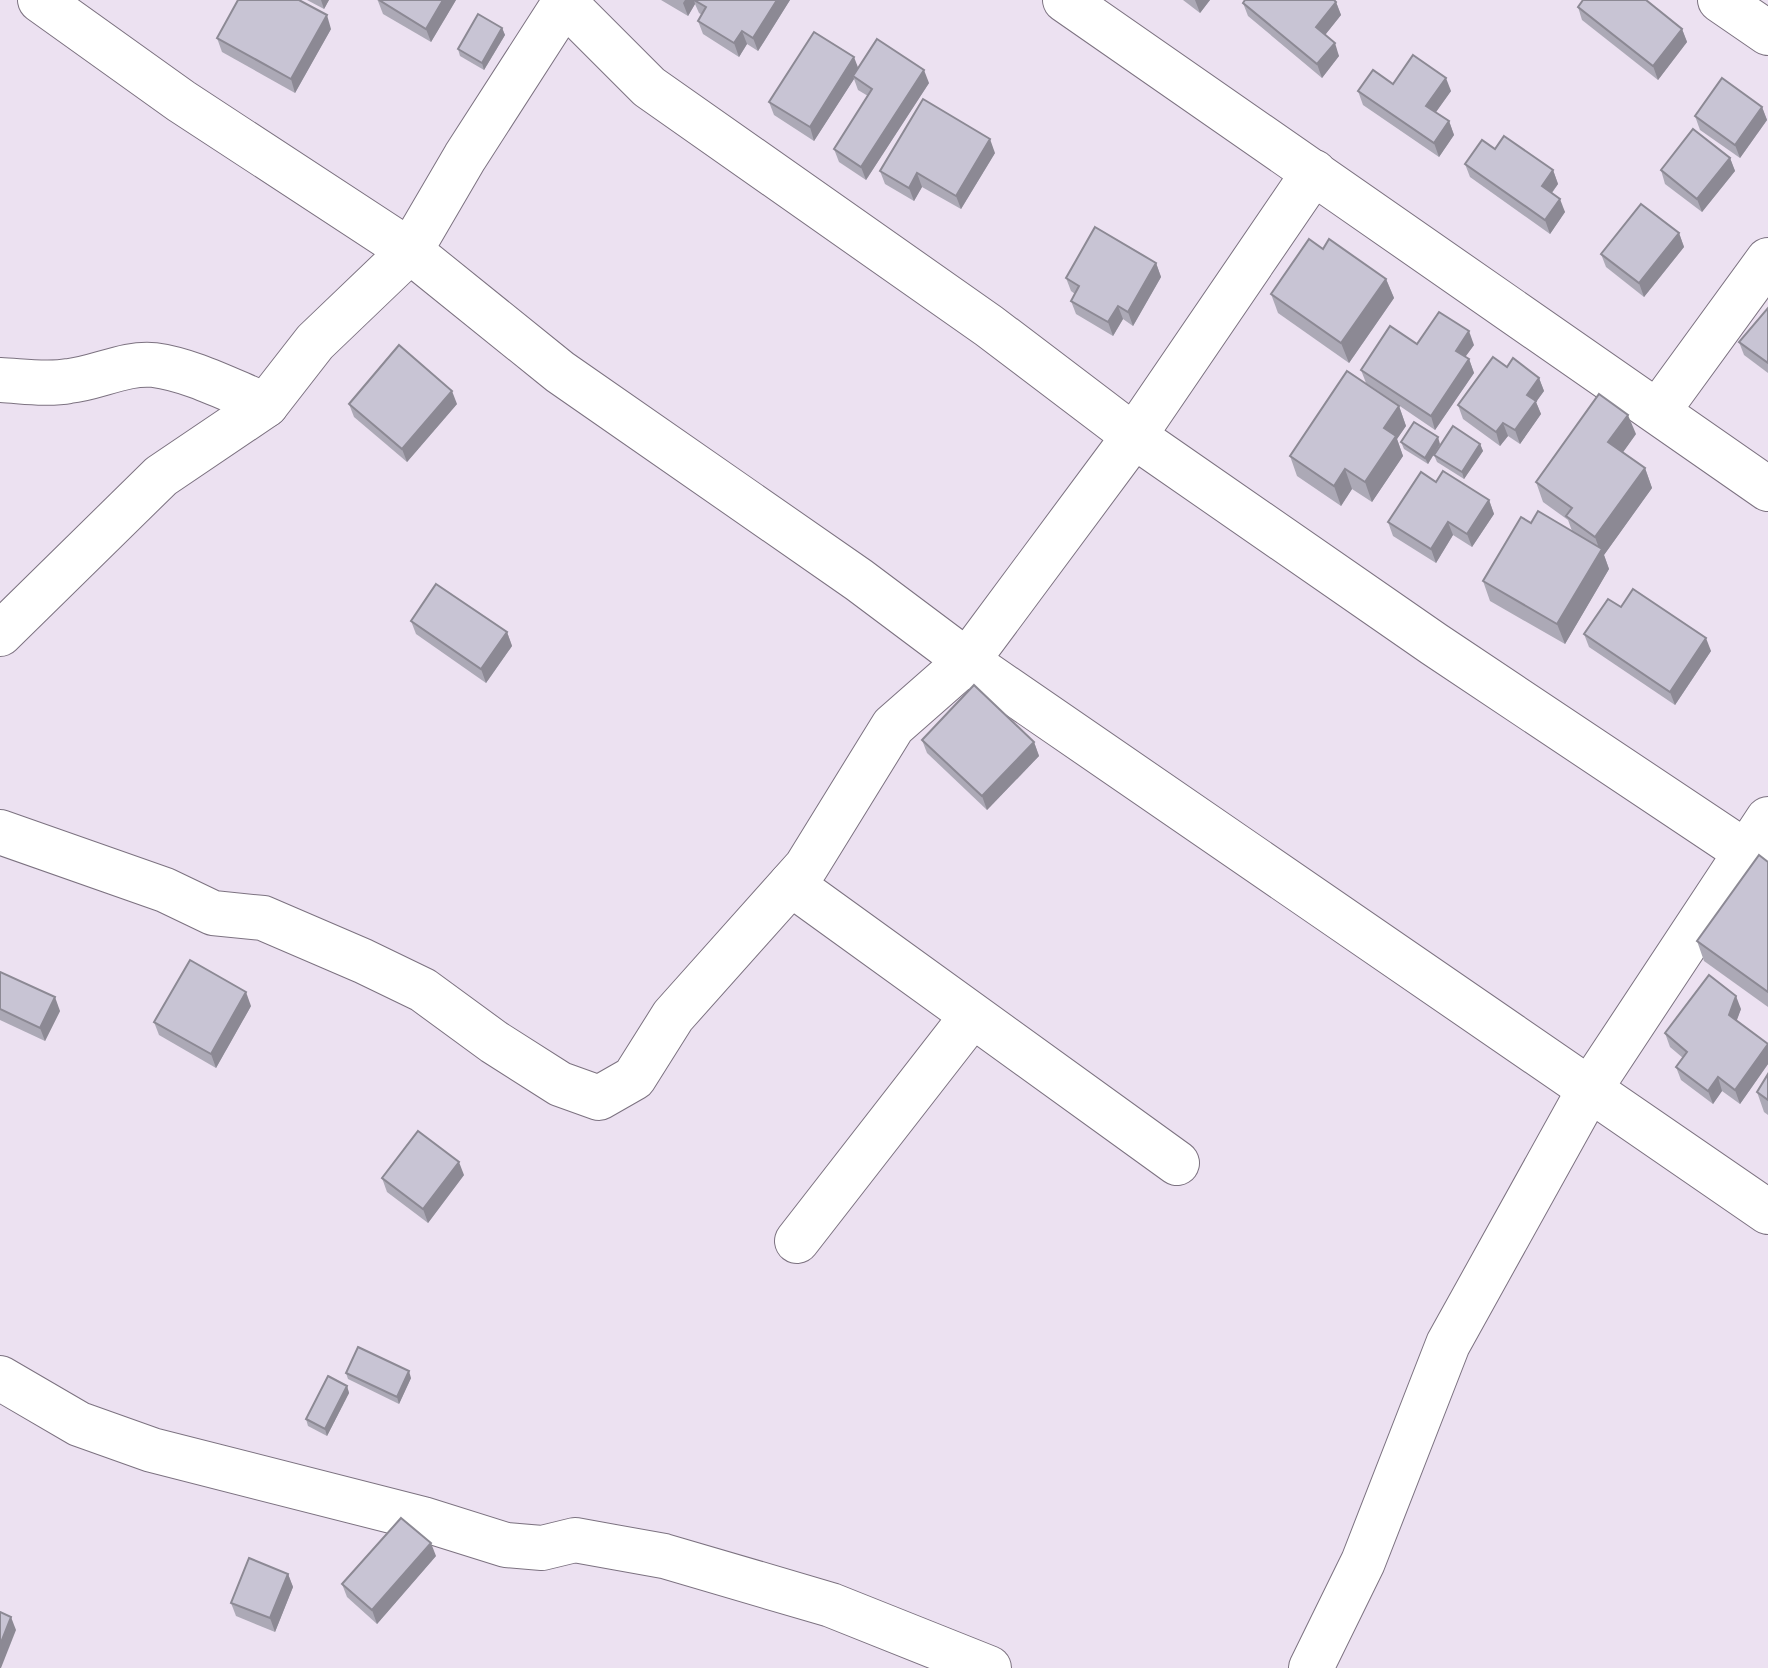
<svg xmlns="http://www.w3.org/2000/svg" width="1768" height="1668" viewBox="0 0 1768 1668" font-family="Poppins,sans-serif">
<rect width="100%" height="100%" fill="#ece1f1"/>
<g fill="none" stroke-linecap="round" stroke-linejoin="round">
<defs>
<g id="minor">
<polyline points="40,0 181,101 410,251 560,372 859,580 967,661 1768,1212"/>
<polyline points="562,0 649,87 989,326 1134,436 1434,644 1768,867"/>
<polyline points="1065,0 1768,489"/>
<polyline points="1720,0 1768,33"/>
<path d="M 0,380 C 22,381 47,385 69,381 C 97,378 126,362 154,365 C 192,370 231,391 266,405"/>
<polyline points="1658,411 1768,260"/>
<polyline points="0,634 161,476 266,405 315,342 410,251 465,157 566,0"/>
<polyline points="0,832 165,890 213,913 263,918 363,961 423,990 494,1042 560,1084 599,1098 634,1078 673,1016 806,867 893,726 967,661 1134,436 1314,172"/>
<polyline points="791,884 1177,1163"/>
<polyline points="797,1241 972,1016"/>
<polyline points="0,1378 79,1424 152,1450 423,1519 506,1545 542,1548 575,1540 664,1556 831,1605 989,1668"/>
<polyline points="1311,1668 1363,1562 1448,1344 1589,1090 1768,819"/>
</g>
</defs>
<use href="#minor" stroke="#7c7280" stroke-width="46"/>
<use href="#minor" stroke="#fff" stroke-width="44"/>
</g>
<g fill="#aca9b6">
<polygon points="307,0 329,0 324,9"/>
<polygon points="456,0 431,42 383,14 378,1"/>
<polygon points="661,0 790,0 758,51 747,44 739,57 703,34 698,21 702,15 699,13 695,4 688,16"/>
<polygon points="1183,0 1210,0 1200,13"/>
<polygon points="1276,1 1336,2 1341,15 1325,35 1339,56 1322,78 1248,16 1243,3"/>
<polygon points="1578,7 1682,29 1687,42 1658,80 1582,20"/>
<polygon points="502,28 505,35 484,70 460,56 458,49"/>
<polygon points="331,29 295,93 222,52 217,38"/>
<polygon points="858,68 929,83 866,180 839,162 834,149 868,96 858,90 854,79 814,141 774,115 769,102"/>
<polygon points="1393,84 1451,91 1436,112 1449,121 1454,135 1439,157 1363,105 1358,91"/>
<polygon points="1762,107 1767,120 1740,158 1700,130 1695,116"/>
<polygon points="1495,149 1553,170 1558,184 1552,193 1565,212 1550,234 1470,177 1465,164"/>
<polygon points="995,153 961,209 922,187 914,201 885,184 880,171"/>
<polygon points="1730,158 1735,171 1702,212 1665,184 1661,170"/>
<polygon points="1679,233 1684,247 1644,297 1606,267 1601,254"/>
<polygon points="1156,263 1161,277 1133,326 1123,319 1113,336 1076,314 1071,301 1075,294 1071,291 1066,278"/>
<polygon points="1386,279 1394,298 1349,363 1278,313 1271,294"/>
<polygon points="1768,308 1768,373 1744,355 1739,342"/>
<polygon points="1417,344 1474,345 1465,357 1469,359 1474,373 1435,430 1366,383 1361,370"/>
<polygon points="1507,367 1539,378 1544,391 1536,402 1541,414 1520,444 1508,436 1500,446 1463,419 1458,405"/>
<polygon points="349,404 457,404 407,462 354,417"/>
<polygon points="1399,406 1406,426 1397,439 1403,456 1372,502 1352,489 1341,506 1297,476 1290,456"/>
<polygon points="1636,434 1623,452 1645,468 1652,488 1604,555 1609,569 1565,644 1490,601 1483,581 1531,523 1572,531 1568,520 1543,502 1536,482"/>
<polygon points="1401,442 1440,444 1428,464 1404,449"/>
<polygon points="1480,444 1483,451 1464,479 1437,462 1434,455"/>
<polygon points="1436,482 1489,500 1494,514 1472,547 1453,535 1436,563 1393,536 1388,522"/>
<polygon points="1621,607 1711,651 1675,705 1589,647 1584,634"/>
<polygon points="411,621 507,632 512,646 486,683 416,634"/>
<polygon points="922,740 1034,742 1039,756 987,810 927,753"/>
<polygon points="1768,862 1768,1007 1704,961 1697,941"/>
<polygon points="0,972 60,1011 45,1041 0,1020"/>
<polygon points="251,1006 216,1068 159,1035 154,1022"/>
<polygon points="1741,1009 1736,1021 1768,1044 1768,1064 1740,1104 1722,1091 1713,1104 1681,1080 1676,1067 1683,1058 1670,1047 1665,1033"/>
<polygon points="1768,1074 1768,1115 1764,1112 1757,1092"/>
<polygon points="464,1175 428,1223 387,1192 382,1178"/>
<polygon points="346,1373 411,1378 399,1404 348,1379"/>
<polygon points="347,1386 349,1393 327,1436 308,1426 306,1419"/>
<polygon points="436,1556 377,1624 347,1597 342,1584"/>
<polygon points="288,1574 293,1587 275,1632 236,1616 231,1603"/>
</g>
<g fill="#8c8994">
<polygon points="321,0 329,0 324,9"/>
<polygon points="443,0 456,0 431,42 426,29"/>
<polygon points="685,0 694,0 695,4 688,16 683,3"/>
<polygon points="777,0 790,0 758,51 753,38"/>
<polygon points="1195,0 1210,0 1200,13"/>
<polygon points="1336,2 1341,15 1321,40 1316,27"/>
<polygon points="327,15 331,29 295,93 291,79"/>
<polygon points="502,28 505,35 484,70 482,63"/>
<polygon points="1682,29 1687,42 1658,80 1653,66"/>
<polygon points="742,31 747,44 739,57 734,43"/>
<polygon points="1335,43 1339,56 1322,78 1317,64"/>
<polygon points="854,57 859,70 853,76 854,79 814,141 810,127"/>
<polygon points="924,70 929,83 866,180 861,167"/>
<polygon points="1446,78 1451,91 1431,119 1426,106"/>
<polygon points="1762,107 1767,120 1740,158 1735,145"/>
<polygon points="1449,121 1454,135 1439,157 1434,143"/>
<polygon points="990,139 995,153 961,209 956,196"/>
<polygon points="1730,158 1735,171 1702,212 1697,199"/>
<polygon points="1553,170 1558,184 1547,199 1542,186"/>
<polygon points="917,173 922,187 914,201 909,188"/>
<polygon points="1560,199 1565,212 1550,234 1545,220"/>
<polygon points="1679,233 1684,247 1644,297 1639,283"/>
<polygon points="1156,263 1161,277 1133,326 1128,312"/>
<polygon points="1386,279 1394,298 1349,363 1341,343"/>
<polygon points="1118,306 1123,319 1113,336 1108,322"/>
<polygon points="1469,331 1474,345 1460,364 1456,351"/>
<polygon points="1469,359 1474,373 1435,430 1431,416"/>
<polygon points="1539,378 1544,391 1536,402 1541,414 1520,444 1515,430 1527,395"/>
<polygon points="452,391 457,404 407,462 402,449"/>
<polygon points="1399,406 1406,426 1397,439 1403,456 1372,502 1365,482 1384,428"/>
<polygon points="1628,415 1636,434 1616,462 1608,442"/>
<polygon points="1503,423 1508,436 1500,446 1496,432"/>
<polygon points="1438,437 1440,444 1428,464 1425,458"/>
<polygon points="1480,444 1483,451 1464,479 1462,472"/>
<polygon points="1645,468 1652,488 1604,555 1609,569 1565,644 1557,624 1600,551 1595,537"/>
<polygon points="1345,469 1352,489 1341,506 1334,486"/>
<polygon points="1489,500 1494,514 1472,547 1467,534"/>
<polygon points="1448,522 1453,535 1436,563 1431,549"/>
<polygon points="507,632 512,646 486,683 481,669"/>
<polygon points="1706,638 1711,651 1675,705 1670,692"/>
<polygon points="1034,742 1039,756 987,810 982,796"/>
<polygon points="246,992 251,1006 216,1068 211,1054"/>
<polygon points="1736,996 1741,1009 1734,1028 1729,1015"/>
<polygon points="55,997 60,1011 45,1041 40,1028"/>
<polygon points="1768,1044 1768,1064 1740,1104 1735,1090"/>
<polygon points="1718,1077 1722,1091 1713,1104 1708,1091"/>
<polygon points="459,1162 464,1175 428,1223 423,1209"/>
<polygon points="409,1371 411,1378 399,1404 397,1397"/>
<polygon points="347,1386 349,1393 327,1436 325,1429"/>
<polygon points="431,1543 436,1556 377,1624 372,1610"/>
<polygon points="288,1574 293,1587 275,1632 270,1618"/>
<polygon points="11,1617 16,1630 1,1668 0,1668 0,1645"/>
</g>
<g fill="#c8c4d4" stroke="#8c8994" stroke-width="2">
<polygon points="238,0 299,0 327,15 291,79 217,38"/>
<polygon points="379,0 443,0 426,29"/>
<polygon points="694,0 777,0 753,38 742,31 734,43 698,21 706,7"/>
<polygon points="1245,0 1334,0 1336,2 1316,27 1335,43 1317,64 1243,3"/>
<polygon points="1583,0 1646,0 1682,29 1653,66 1578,7"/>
<polygon points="478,14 502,28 482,63 458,49"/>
<polygon points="814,32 854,57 810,127 769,102"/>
<polygon points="877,39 924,70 861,167 834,149 872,89 853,76"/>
<polygon points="1413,55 1446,78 1426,106 1449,121 1434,143 1358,91 1373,70 1393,84"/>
<polygon points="1722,78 1762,107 1735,145 1695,116"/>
<polygon points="923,99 990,139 956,196 917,173 909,188 880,171"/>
<polygon points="1693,129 1730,158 1697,199 1661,170"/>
<polygon points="1504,136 1553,170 1542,186 1560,199 1545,220 1465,164 1482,140 1495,149"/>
<polygon points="1641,204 1679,233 1639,283 1601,254"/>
<polygon points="1095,227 1156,263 1128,312 1118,306 1108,322 1071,301 1079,286 1066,278"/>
<polygon points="1309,239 1323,249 1329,239 1386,279 1341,343 1271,294"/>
<polygon points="1768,308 1768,363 1739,342"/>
<polygon points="1439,312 1469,331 1456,351 1469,359 1431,416 1361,370 1390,326 1417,344"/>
<polygon points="399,345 452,391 402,449 349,404"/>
<polygon points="1493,357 1507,367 1513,358 1539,378 1527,395 1536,401 1515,430 1503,423 1496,432 1458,405"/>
<polygon points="1347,371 1399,406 1384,428 1396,436 1365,482 1345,469 1334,486 1290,456"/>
<polygon points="1599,394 1628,415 1608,442 1645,468 1595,537 1566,516 1572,508 1536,482"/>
<polygon points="1414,422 1438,437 1425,458 1401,442"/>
<polygon points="1453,426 1480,444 1462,472 1434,455"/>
<polygon points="1443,471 1489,500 1467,534 1448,522 1431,549 1388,522 1421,472 1436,482"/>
<polygon points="1538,511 1602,549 1557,624 1483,581 1521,517 1531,523"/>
<polygon points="436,584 507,632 481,669 411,621"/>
<polygon points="1633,589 1706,638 1670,692 1584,634 1608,599 1621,607"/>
<polygon points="974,685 1034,742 982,796 922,740"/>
<polygon points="1759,855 1768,862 1768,992 1697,941"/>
<polygon points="190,960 246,992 211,1054 154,1022"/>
<polygon points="0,972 55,997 40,1028 0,1009"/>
<polygon points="1709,975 1736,996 1729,1015 1768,1044 1735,1090 1718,1077 1708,1091 1676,1067 1687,1052 1665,1033"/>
<polygon points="1768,1074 1768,1100 1757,1092"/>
<polygon points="418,1131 459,1162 423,1209 382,1178"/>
<polygon points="358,1347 409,1371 397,1397 346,1373"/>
<polygon points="328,1376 347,1386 325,1429 306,1419"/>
<polygon points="401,1518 431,1543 372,1610 342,1584"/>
<polygon points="249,1558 288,1574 270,1618 231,1603"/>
<polygon points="0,1612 11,1617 0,1645"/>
</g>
</svg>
